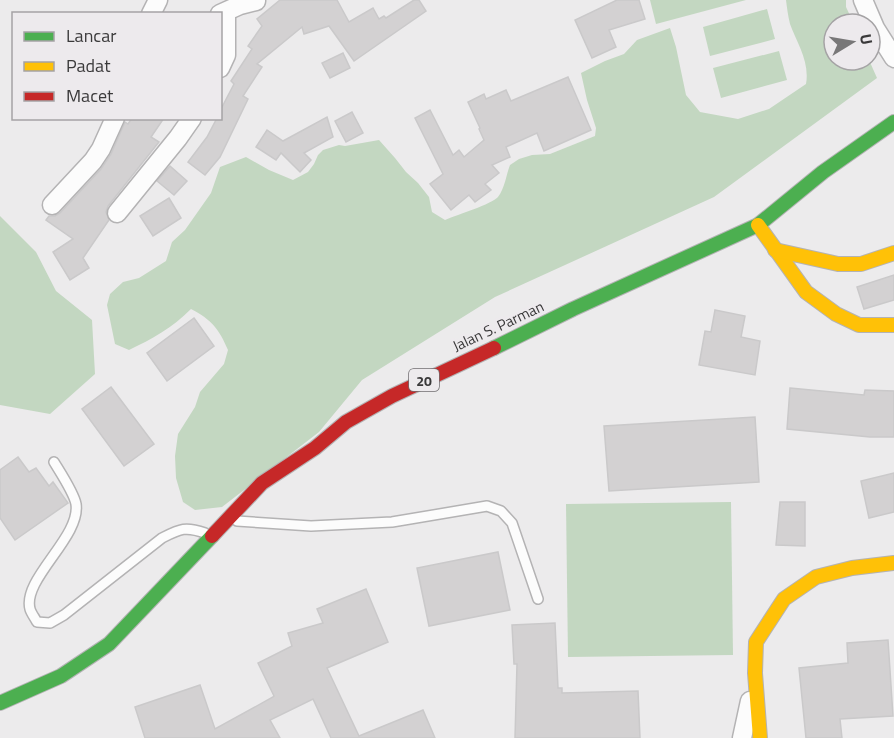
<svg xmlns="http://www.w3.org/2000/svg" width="894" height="738" viewBox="0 0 894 738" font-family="'Titillium Web',sans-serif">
<rect width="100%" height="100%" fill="#ecebec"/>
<g fill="#c3d7c1">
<polygon points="650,0 746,0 656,24"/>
<path d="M 786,0 L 846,0 L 846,7 L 854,24 L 834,24 L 834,60 L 869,60 L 877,78 L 714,197 L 495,297 L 362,380 L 319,432 L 222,507 L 195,510 L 183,502 L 176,478 L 175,456 L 178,434 L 195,407 L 200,392 L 224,364 L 228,350 C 219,329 212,320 191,309 C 172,328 152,339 129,350 L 115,344 L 107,305 L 110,294 L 123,282 L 139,278 L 166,261 L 172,242 L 185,230 L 211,193 L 220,167 L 246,157 L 269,170 L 293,180 L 308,172 L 314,164 L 318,155 L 323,150 L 339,145 L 345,146 L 379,140 L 395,158 L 406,172 L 418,183 L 429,197 L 432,212 L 445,220 C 457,215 492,204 498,197 C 505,188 506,175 510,165 L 519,159 L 532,155 L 550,154 L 595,136 L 596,128 L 587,100 L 581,73 L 605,61 L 624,54 L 637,40 L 670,28 L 676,47 L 686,95 L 700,112 L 738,119 L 769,109 L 806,84 C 810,62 797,43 790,24 C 788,16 787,8 786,0 Z"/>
<polygon points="767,9 775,39 710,56 703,27"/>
<polygon points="779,51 787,80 721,98 713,68"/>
<polygon points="0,216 36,252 56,291 92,320 95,374 50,414 0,405"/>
<polygon points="731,502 733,655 568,657 566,504"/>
</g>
<g fill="#d3d1d2" stroke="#cac9ca" stroke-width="1.5">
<polygon points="280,0 337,0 349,22 373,8 379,19 384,16 386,18 414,0 419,0 426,11 354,61 329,26 304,34 302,27 257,64 262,67 243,96 248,99 220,157 205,175 188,162 207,137 217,118 220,118 220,111 234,84 231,81 252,49 248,46 262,26 257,19"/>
<polygon points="617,0 639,0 645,19 609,30 616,47 592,58 575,20"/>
<polygon points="343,53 350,68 330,78 322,63"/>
<polygon points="568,77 591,130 544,151 537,133 506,147 510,157 492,165 499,173 485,184 491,190 475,202 469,195 451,210 430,184 443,174 415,118 430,110 453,155 459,150 464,157 484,140 479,129 480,128 468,102 484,94 486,99 506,90 511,101"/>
<polygon points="352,112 363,133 346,142 335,121"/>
<polygon points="327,117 333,137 304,153 311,160 300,172 281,153 276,160 256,147 267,130 283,141"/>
<polygon points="132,118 164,118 151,137 159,142 108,206 106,212 109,220 83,258 89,268 70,280 53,252 73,239 46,220 49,216 55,216 60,213 101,169 111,154 125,122 128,124"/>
<polygon points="170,166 187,181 174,195 157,181"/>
<polygon points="169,198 181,218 153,236 140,216"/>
<polygon points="894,275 894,300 864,309 857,287"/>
<polygon points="715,310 745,316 741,337 760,341 755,375 699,365 705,331 711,332"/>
<polygon points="194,318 214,346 167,381 147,353"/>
<polygon points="111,387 154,444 124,466 82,409"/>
<polygon points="790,388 864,395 865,390 894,391 894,437 870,437 787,429"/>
<polygon points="755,417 759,482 609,491 604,426"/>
<polygon points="18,457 29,472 36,468 49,486 53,482 68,503 15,540 0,518 0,470"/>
<polygon points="894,473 894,512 869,518 861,481"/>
<polygon points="780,502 805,502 805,546 776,545"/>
<polygon points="498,552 510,610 429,626 417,568"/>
<polygon points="366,589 388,642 327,668 359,736 423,710 435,738 331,738 313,699 270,720 280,738 145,738 135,707 200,685 215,729 273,697 274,696 258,663 292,646 288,633 323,623 317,609"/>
<polygon points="555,623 558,688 562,688 562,693 638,691 640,738 515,738 517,664 514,664 512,625"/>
<polygon points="888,640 893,716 840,719 842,738 806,738 799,668 848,663 847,643"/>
</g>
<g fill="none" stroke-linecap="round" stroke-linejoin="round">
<defs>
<g id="lane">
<path d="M 54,462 C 60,472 74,493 76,504 C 81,537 22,579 30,609 C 31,613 35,618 37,622 L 50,623 L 64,615 L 162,538 C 180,529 185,526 205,533"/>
<polyline points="237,521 311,526 392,522 487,506 501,511 512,523 538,599"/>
</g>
<g id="street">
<polyline points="863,0 875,28 894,58"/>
<polyline points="151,14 158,0"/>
<polyline points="220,14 240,5 256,1"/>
<polyline points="220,68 226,55 226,13"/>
<polyline points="52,205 93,161 101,149 115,118"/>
<polyline points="117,213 178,138 192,118"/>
<polyline points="742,738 750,701"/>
</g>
<g id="fast">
<polyline points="494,348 573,309 758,225 823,172 894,122"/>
<polyline points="0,703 61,676 109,644 212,536"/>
</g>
<g id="slow">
<polyline points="758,225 806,292 836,314 859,325 894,325"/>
<polyline points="775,250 838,264 861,264 894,253"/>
<polyline points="760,738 755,673 756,642 784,599 816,577 852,568 894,563"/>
</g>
<polyline id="jam" points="212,536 262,483 315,448 346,422 392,396 494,348"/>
</defs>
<use href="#lane" stroke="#b4b3b4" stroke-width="12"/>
<use href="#street" stroke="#b4b3b4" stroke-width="21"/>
<use href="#fast" stroke="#b4b3b4" stroke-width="16"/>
<use href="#slow" stroke="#b4b3b4" stroke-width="16"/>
<use href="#jam" stroke="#b4b3b4" stroke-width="16"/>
<use href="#lane" stroke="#fcfcfc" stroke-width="9"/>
<use href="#street" stroke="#fcfcfc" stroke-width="18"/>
<use href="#fast" stroke="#4caf50" stroke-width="14"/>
<use href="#slow" stroke="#ffc107" stroke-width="14"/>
<use href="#jam" stroke="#c62828" stroke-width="14"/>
</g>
<g text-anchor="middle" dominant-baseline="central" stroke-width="6" stroke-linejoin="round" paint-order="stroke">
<rect fill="#edeaed" stroke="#706e70" stroke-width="1.5" x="409" y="369" width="30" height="22" rx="4.5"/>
<g font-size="14" font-weight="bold" fill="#3a393a">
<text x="424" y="380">20</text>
</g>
<g font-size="15" fill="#3a393a" stroke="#edeaed">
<text transform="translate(498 326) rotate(-25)">Jalan S. Parman</text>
</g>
</g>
<rect x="12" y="12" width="210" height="108" fill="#edeaed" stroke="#a5a3a5" stroke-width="1.5"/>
<rect x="24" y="32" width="30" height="9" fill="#4caf50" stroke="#a5a3a5" stroke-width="1.5"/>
<text x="66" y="42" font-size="18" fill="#3a393a">Lancar</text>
<rect x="24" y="62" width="30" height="9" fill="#ffc107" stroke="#a5a3a5" stroke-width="1.5"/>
<text x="66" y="72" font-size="18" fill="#3a393a">Padat</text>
<rect x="24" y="92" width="30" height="9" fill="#c62828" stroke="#a5a3a5" stroke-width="1.5"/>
<text x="66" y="102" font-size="18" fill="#3a393a">Macet</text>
<g transform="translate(852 42) rotate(79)"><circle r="28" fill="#edeaed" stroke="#a5a3a5" stroke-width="1.5"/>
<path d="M0-4.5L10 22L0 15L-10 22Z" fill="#787778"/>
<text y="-9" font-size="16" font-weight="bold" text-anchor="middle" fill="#3a393a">U</text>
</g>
</svg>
